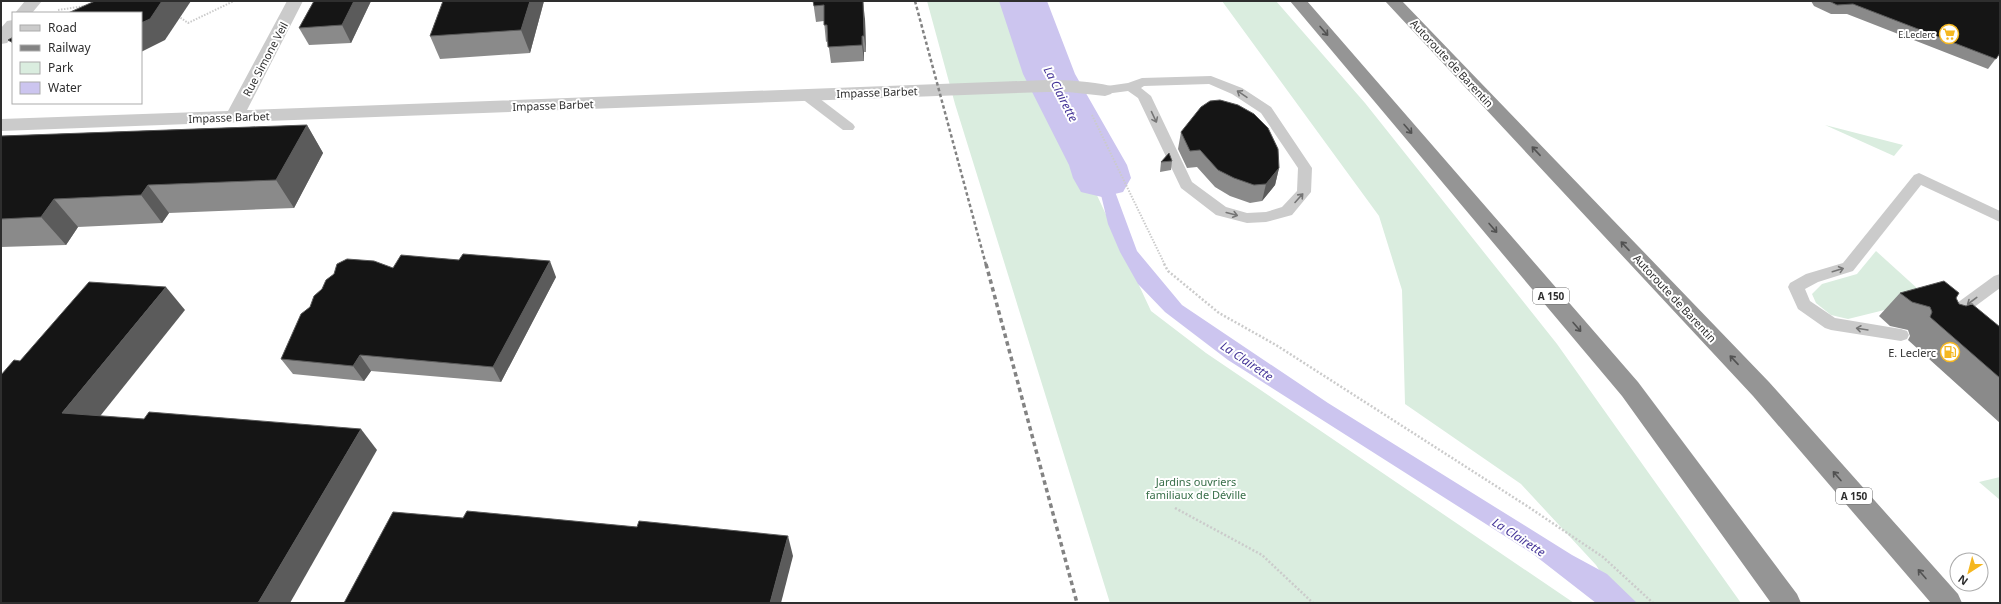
<svg xmlns="http://www.w3.org/2000/svg" width="2001" height="604" viewBox="0 0 2001 604" font-family="'Noto Sans',sans-serif">
<rect width="100%" height="100%" fill="#fff"/>
<g fill="#daeddf">
<polygon points="927,1 1016,1 1046,86 1151,311 1206,353 1574,603 1110,603 955,104"/>
<polygon points="1222,1 1276,1 1365,103 1557,344 1741,603 1620,603 1596,565 1521,484 1405,404 1402,290 1379,216"/>
<polygon points="1825,125 1903,145 1894,156"/>
<polygon points="1876,251 1929,299 1848,319 1831,315 1816,303 1812,294 1822,284 1857,274"/>
<polygon points="2000,477 2000,500 1979,482"/>
</g>
<g fill="#ccc5ef">
<polygon points="1013,1 1032,1 1057,73 1042,74"/>
<polygon points="1067,96 1100,151 1137,251 1182,305 1328,403 1572,555 1607,574 1637,603 1596,603 1533,554 1228,360 1165,312 1138,284 1120,252 1108,224 1096,174 1055,98"/>
</g>
<g fill="none" stroke-linecap="round" stroke-linejoin="round">
<polygon fill="#ccc5ef" fill-rule="evenodd" points="999,1 1047,1 1075,74 1127,165 1131,178 1123,192 1102,197 1081,192 1073,178 1069,165 1023,74"/>
<g stroke="#cbcbcb" stroke-width="2" stroke-dasharray="1.5 1.5" stroke-linecap="butt">
<polyline points="58,10 85,6"/>
<polyline points="178,16 188,23 234,1"/>
<polyline points="1092,115 1165,265"/>
</g>
<g stroke="#cbcbcb" stroke-width="2.5" stroke-dasharray="2 2" stroke-linecap="butt">
<polyline points="1164,264 1168,271 1219,313 1276,345 1527,506 1603,557 1653,603"/>
<polyline points="1175,508 1262,555 1313,603"/>
</g>
<g fill="#cbcbcb" fill-rule="evenodd">
<path d="M 1211,76 L 1242,88 L 1271,107 L 1312,168 L 1311,192 L 1292,215 L 1266,222 L 1247,223 L 1216,215 L 1181,188 L 1138,98 L 1128,91 L 1105,94 L 1100,93 L 1098,90 L 1100,87 L 1128,83 L 1142,78 ZM 1209,84 L 1232,94 L 1261,113 L 1298,168 L 1297,191 L 1282,207 L 1266,212 L 1247,213 L 1226,207 L 1192,182 L 1151,96 L 1141,88 L 1144,86 Z"/>
<polygon points="806,91 811,92 853,124 855,127 853,130 843,130 801,98 799,95 801,92"/>
<polygon points="1919,173 2000,211 2000,222 1921,185 1853,271 1818,282 1805,289 1810,301 1835,318 1901,329 1907,331 1909,335 1907,339 1901,341 1831,330 1825,328 1798,309 1788,287 1790,283 1806,274 1843,263 1914,175"/>
<polygon points="2000,274 2000,288 1954,322 1948,324 1942,322 1940,318 1942,314 1994,276"/>
</g>
<g fill="#cbcbcb" fill-rule="evenodd">
<polygon points="25,1 42,1 32,13 15,13"/>
<path d="M 287,1 L 303,1 L 247,110 L 1046,80 C 1068,80 1090,81 1111,86 L 1114,90 L 1111,94 L 1105,96 L 1068,92 L 1046,92 L 1,131 L 1,119 L 228,111 Z"/>
<polygon points="13,20 13,36 7,43 1,44 1,28 7,21"/>
</g>
<g fill="#959595" fill-rule="evenodd">
<polygon points="1290,1 1307,1 1638,382 1797,594 1801,603 1771,603 1622,396"/>
<polygon points="1385,1 1402,1 1769,382 1958,594 1962,603 1931,603 1753,396"/>
</g>
<polyline stroke="#838383" stroke-width="2.5" stroke-dasharray="3.5 2.5" stroke-linecap="butt" points="915,1 986,265"/>
<polyline stroke="#838383" stroke-width="3.5" stroke-dasharray="4.5 3.5" stroke-linecap="butt" points="986,264 1077,603"/>
</g>
<g fill="#8a8a8a">
<polygon points="314,1 371,1 351,43 309,45 299,28"/>
<polygon points="443,1 544,1 530,53 440,59 430,36"/>
<polygon points="813,1 865,19 866,52 864,52 864,61 831,63 828,41 826,42 824,21 816,22"/>
<polygon points="1811,1 2000,1 2000,53 1988,69 1847,14 1831,14 1814,6"/>
<polygon points="307,125 323,153 294,208 169,213 162,223 78,227 66,245 1,247 1,136"/>
<polygon points="1181,132 1279,168 1275,185 1262,201 1250,203 1230,196 1215,187 1197,167 1187,168 1178,149"/>
<polygon points="1172,161 1171,170 1160,172 1161,162"/>
<polygon points="393,268 556,277 501,382 371,371 364,381 293,374 281,359"/>
<polygon points="1900,293 1956,298 1959,304 2000,327 2000,423 1908,340 1910,336 1908,330 1890,326 1879,316"/>
</g>
<g fill="#5b5b5b">
<polygon points="162,1 191,1 165,40 141,52 141,23"/>
<polygon points="354,1 371,1 351,43 342,25"/>
<polygon points="530,1 544,1 530,53 521,30"/>
<polygon points="863,2 865,19 866,52 864,36"/>
<polygon points="862,36 864,52 864,61 862,45"/>
<polygon points="307,125 323,153 294,208 276,180"/>
<polygon points="1279,168 1275,185 1262,201 1266,184"/>
<polygon points="148,185 169,213 162,223 141,195"/>
<polygon points="54,199 78,227 66,245 41,217"/>
<polygon points="550,261 556,277 501,382 493,367"/>
<polygon points="166,287 185,310 85,435 62,413"/>
<polygon points="360,355 371,371 364,381 353,366"/>
<polygon points="361,429 377,450 290,603 258,603"/>
<polygon points="788,536 793,556 781,603 770,603"/>
</g>
<g fill="#151515" stroke="#5b5b5b">
<polygon points="95,1 162,1 150,19 141,23 141,13 68,13"/>
<polygon points="314,1 354,1 342,25 299,28"/>
<polygon points="443,1 530,1 521,30 430,36"/>
<polygon points="813,1 863,1 864,36 862,36 862,45 828,47 827,25 824,25 824,5 814,6"/>
<polygon points="1829,1 2000,1 2000,53 1996,59 1853,4 1837,5"/>
<polygon points="13,37 13,43 8,40"/>
<polygon points="1220,100 1238,105 1254,114 1268,128 1278,149 1279,168 1266,184 1254,185 1234,178 1218,170 1200,150 1190,151 1181,132 1201,107 1210,101"/>
<polygon points="307,125 276,180 148,185 141,195 54,199 41,217 1,219 1,136"/>
<polygon points="1169,153 1172,161 1161,162"/>
<polygon points="463,254 550,261 493,367 360,355 353,366 281,359 301,314 310,307 314,296 322,289 326,280 334,274 337,264 347,259 374,261 393,268 401,255 459,260"/>
<polygon points="1944,281 1959,293 1956,298 1959,304 1966,306 1972,304 2000,327 2000,378 1930,317 1932,312 1930,307 1912,302 1900,293"/>
<polygon points="89,282 166,287 62,413 144,419 149,412 361,429 258,603 1,603 1,375 14,360 20,361"/>
<polygon points="467,511 637,527 639,521 788,536 770,603 344,603 393,512 463,518"/>
</g>
<defs><path id="oneway-shaft" d="M-6 0H5M1.5-3L5.5 0L1.5 3" fill="none" stroke-width="1.6" stroke-linecap="round" stroke-linejoin="round"/></defs>
<g stroke="#525252">
<use href="#oneway-shaft" transform="translate(1324 31) rotate(49)"/>
<use href="#oneway-shaft" transform="translate(1408 129) rotate(49)"/>
<use href="#oneway-shaft" transform="translate(1536 151) rotate(-133)"/>
<use href="#oneway-shaft" transform="translate(1493 228) rotate(49)"/>
<use href="#oneway-shaft" transform="translate(1625 246) rotate(-133)"/>
<use href="#oneway-shaft" transform="translate(1577 327) rotate(49)"/>
<use href="#oneway-shaft" transform="translate(1734 360) rotate(-133)"/>
<use href="#oneway-shaft" transform="translate(1837 476) rotate(-131)"/>
<use href="#oneway-shaft" transform="translate(1922 574) rotate(-131)"/>
</g>
<g stroke="#757575">
<use href="#oneway-shaft" transform="translate(1242 94) rotate(-146)"/>
<use href="#oneway-shaft" transform="translate(1154 117) rotate(65)"/>
<use href="#oneway-shaft" transform="translate(1299 198) rotate(-48)"/>
<use href="#oneway-shaft" transform="translate(1232 214) rotate(15)"/>
<use href="#oneway-shaft" transform="translate(1838 270) rotate(-17)"/>
<use href="#oneway-shaft" transform="translate(1972 301) rotate(143)"/>
<use href="#oneway-shaft" transform="translate(1862 329) rotate(-171)"/>
</g>
<defs>
<symbol id="supermarket-ring" viewBox="-11 -11 22 22"><circle r="9.5" fill="#fff" stroke="#f5b720" stroke-width="1.5"/><path d="M-6-5.5h2.5l.6 2H6L4.5 2H-2.5L-4.4-4H-6ZM-1.5 3.2a1.3 1.3 0 1 0 .1 0ZM3 3.2a1.3 1.3 0 1 0 .1 0Z" fill="#f5b720"/></symbol>
<symbol id="fuel-ring" viewBox="-11 -11 22 22"><circle r="9.5" fill="#fff" stroke="#f5b720" stroke-width="1.5"/><path d="M-5.5-6h7V0h2V4h1.3V-2.5L3-4.5l.8-.8L6-3V5H2.5V1h-1V6h-7ZM-4.2-4.7v3.2H.2V-4.7Z" fill="#f5b720"/></symbol>
</defs>
<g fill-rule="evenodd">
<use href="#supermarket-ring" x="1938" y="23" width="22" height="22"/>
<use href="#fuel-ring" x="1939" y="341" width="22" height="22"/>
</g>
<g text-anchor="middle" dominant-baseline="central" stroke-width="4" stroke-linejoin="round" paint-order="stroke">
<g font-size="9" fill="#2e2e2e" stroke="#fff" text-anchor="end">
<text x="1935" y="34">E.Leclerc</text>
</g>
<g fill="#fff" stroke="#6d6d6d" stroke-width="1">
<rect x="1533" y="288" width="36" height="16" rx="3"/>
<rect x="1836" y="488" width="36" height="16" rx="3"/>
</g>
<g font-size="10" font-weight="bold" fill="#2e2e2e">
<text x="1551" y="296">A 150</text>
<text x="1854" y="496">A 150</text>
</g>
<g font-size="11" fill="#2e2e2e" stroke="#fff">
<text transform="translate(265 59) rotate(-62)">Rue Simone Veil</text>
<text transform="translate(1452 63) rotate(47)">Autoroute de Barentin</text>
<text transform="translate(877 92) rotate(-2)">Impasse Barbet</text>
<text transform="translate(553 105) rotate(-2)">Impasse Barbet</text>
<text transform="translate(229 117) rotate(-2)">Impasse Barbet</text>
<text transform="translate(1675 298) rotate(47)">Autoroute de Barentin</text>
</g>
<g font-size="11" fill="#2e2e2e" stroke="#fff" text-anchor="end">
<text x="1936" y="352">E. Leclerc</text>
</g>
<g font-size="11" fill="#376e48" stroke="#fff">
<text x="1196" y="481">Jardins ouvriers<tspan x="1196" dy="13">familiaux de Déville</tspan></text>
</g>
<g font-size="12" font-style="italic" fill="#453598" stroke="#fff">
<text transform="translate(1061 94) rotate(63)">La Clairette</text>
<text transform="translate(1247 361) rotate(34)">La Clairette</text>
<text transform="translate(1519 537) rotate(33)">La Clairette</text>
</g>
</g>
<rect width="2001" height="604" fill="none" stroke="#2e2e2e" stroke-width="4"/>
<rect x="12" y="12" width="130" height="92" fill="#ffffff" stroke="#ababab"/>
<rect x="20" y="25" width="20" height="6" fill="#cbcbcb" stroke="#ababab"/>
<text x="48" y="32" font-size="12" fill="#2e2e2e">Road</text>
<rect x="20" y="45" width="20" height="6" fill="#838383" stroke="#ababab"/>
<text x="48" y="52" font-size="12" fill="#2e2e2e">Railway</text>
<rect x="20" y="62" width="20" height="12" fill="#daeddf" stroke="#ababab"/>
<text x="48" y="72" font-size="12" fill="#2e2e2e">Park</text>
<rect x="20" y="82" width="20" height="12" fill="#ccc5ef" stroke="#ababab"/>
<text x="48" y="92" font-size="12" fill="#2e2e2e">Water</text>
<g transform="translate(1969 572) rotate(216)"><circle r="19" fill="#ffffff" stroke="#ababab"/>
<path d="M0-3L7 15L0 10L-7 15Z" fill="#f5b720"/>
<text y="-6" font-size="11" font-weight="bold" text-anchor="middle" fill="#2e2e2e">N</text>
</g>
</svg>
